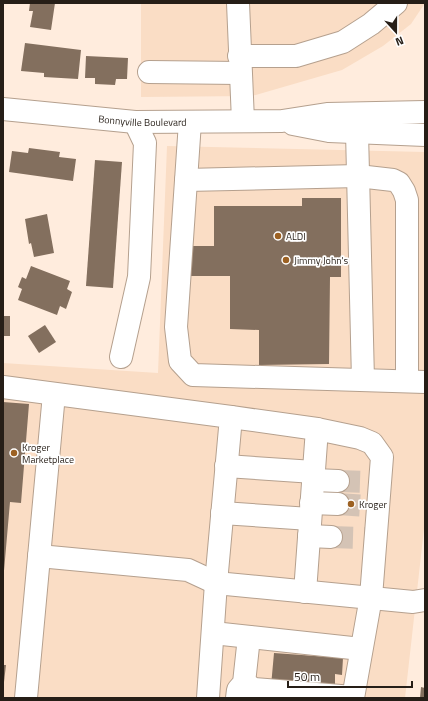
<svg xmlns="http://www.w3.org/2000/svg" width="428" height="701" viewBox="0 0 428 701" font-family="'Titillium Web',sans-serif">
<rect width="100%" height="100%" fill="#ffecdd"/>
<g fill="#faddc5">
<polygon points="141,3 425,3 411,24 383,46 342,70 252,96 141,97"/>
<polygon points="167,146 425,152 425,520 405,698 3,698 3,363 158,373"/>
</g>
<g fill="#836f5e">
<polygon points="30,3 55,3 51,30 30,27 33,11 29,11"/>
<polygon points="25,43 81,50 78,79 44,77 44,73 21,71"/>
<polygon points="86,56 128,58 127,79 116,79 115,85 95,84 95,78 85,78"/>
<polygon points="29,148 60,152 59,157 76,159 73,181 9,172 12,151 28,153"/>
<polygon points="95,160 122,162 113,288 86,286"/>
<polygon points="302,198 341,198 341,277 330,277 329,364 259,365 259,330 230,329 230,276 191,276 191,246 214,246 214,206 302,206"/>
<polygon points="47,214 54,253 34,257 31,243 29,244 25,219"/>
<polygon points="31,266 70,281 67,289 72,292 66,309 60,306 57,315 18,300 22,289 18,287 22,277 26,279"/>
<rect x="3" y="316" width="7" height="20"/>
<polygon points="45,325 56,342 39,353 28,336"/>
<polygon points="3,402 29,404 21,503 10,502 4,571"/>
<polygon points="274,653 343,658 342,675 335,674 335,686 271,686"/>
<polygon points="3,665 6,665 4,682 3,682"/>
<polygon points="421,687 425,688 425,698 420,698"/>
</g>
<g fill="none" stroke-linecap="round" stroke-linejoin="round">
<g stroke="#d4c3b5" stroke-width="22" stroke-dasharray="22 11" stroke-linecap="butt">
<polyline points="338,481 370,482"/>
<polyline points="338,504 368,506"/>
<polyline points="331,537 365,538"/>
</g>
<defs>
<g id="minor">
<polyline points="238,3 243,121"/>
<polyline points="239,56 296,56 343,42 371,24 396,3"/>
<polyline points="149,72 240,73"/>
<path id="s1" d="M 3,109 L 135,122 L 282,121 L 327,114 L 425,112"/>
<polyline points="190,122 176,327 180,361 193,375 425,382"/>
<polyline points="293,124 329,131 425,135"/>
<polyline points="357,132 363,380"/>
<polyline points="186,180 358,176 393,180 399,183 404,191 407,200 407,381"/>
<polyline points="121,357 139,277 145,143 135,122"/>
<polyline points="3,387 231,417 216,583 208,698"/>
<polyline points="231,417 317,429 360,438 372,443 382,457 371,597 353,698"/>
<polyline points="226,466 314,472"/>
<polyline points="314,480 338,481"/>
<polyline points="311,503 338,504"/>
<polyline points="222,513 310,519"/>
<polyline points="309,536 331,537"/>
<polyline points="39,556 188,570 216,583 413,602 425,600"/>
<polyline points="305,592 317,429"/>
<polyline points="213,633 361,649"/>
<polyline points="244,683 254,689 353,697"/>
<polyline points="26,698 54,394"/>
<polyline points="237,698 238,690 244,683 249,637"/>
</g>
</defs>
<use href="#minor" stroke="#b5a08e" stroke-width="24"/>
<use href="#minor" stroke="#fff" stroke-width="22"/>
</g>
<g fill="#9c6123" stroke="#fff" stroke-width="1.5">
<circle cx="278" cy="236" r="4"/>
<circle cx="286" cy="260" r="4"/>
<circle cx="14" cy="453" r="4"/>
<circle cx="351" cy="504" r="4"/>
</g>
<g text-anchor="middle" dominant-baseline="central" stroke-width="3.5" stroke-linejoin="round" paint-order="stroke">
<g font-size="10" fill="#261e17" stroke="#fff">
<text stroke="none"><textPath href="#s1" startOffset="140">Bonnyville Boulevard</textPath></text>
</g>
<g font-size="10" fill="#261e17" stroke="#fff" text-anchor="start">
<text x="286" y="236">ALDI</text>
<text x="294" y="260">Jimmy John's</text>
<text x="22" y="447">Kroger<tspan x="22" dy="12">Marketplace</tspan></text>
<text x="359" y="504">Kroger</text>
</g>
</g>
<rect width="428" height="701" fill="none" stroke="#261e17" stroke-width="8"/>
<g transform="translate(396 32) rotate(159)" stroke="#ffffff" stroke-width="3" paint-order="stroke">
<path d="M0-3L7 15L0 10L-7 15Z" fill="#261e17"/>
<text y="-6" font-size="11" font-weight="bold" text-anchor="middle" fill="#261e17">N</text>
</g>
<path d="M288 681v6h124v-6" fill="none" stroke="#261e17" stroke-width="2"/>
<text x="294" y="681" font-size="12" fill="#261e17" stroke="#ffffff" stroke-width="3" paint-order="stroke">50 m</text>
</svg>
